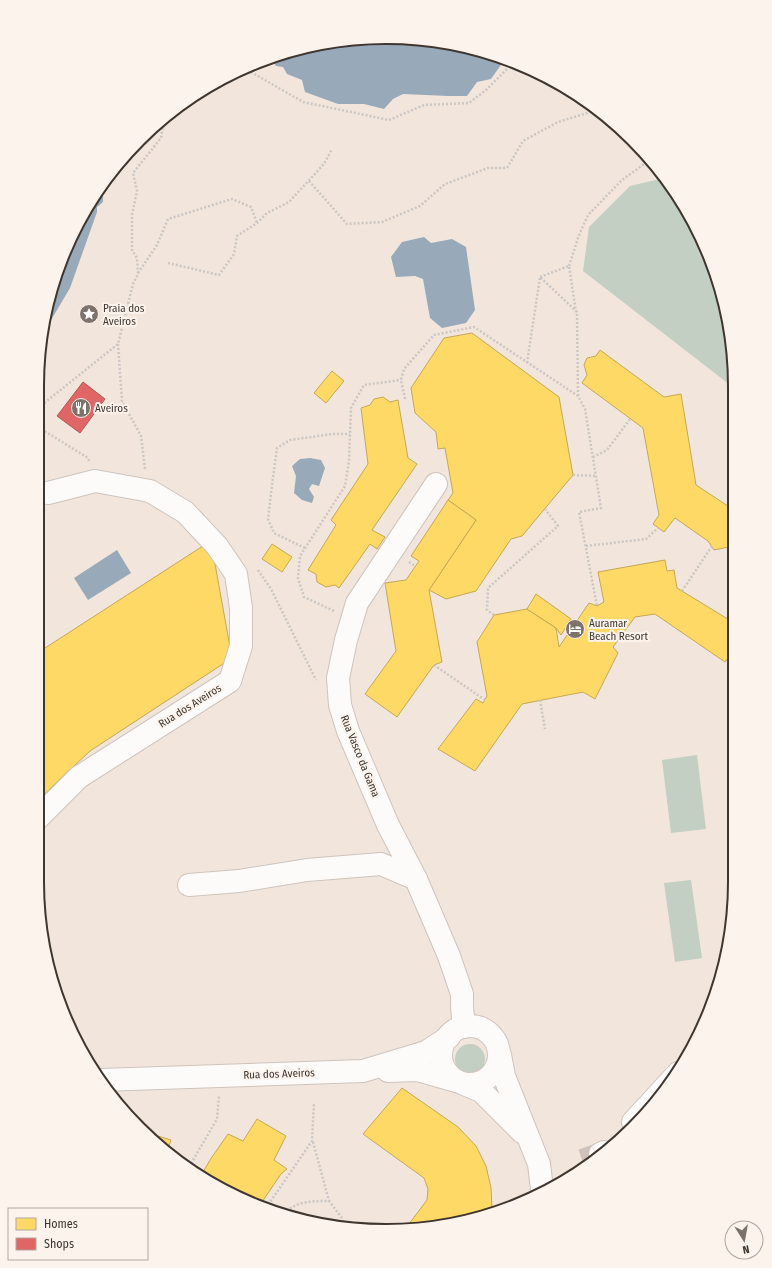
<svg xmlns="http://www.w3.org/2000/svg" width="772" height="1268" viewBox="0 0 772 1268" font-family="'Fira Sans Condensed',sans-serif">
<rect width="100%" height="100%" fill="#f2e5dc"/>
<g fill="#c4cfc3">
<polygon points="664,178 688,212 723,295 734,363 734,388 583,271 589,227 630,186"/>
<polygon points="697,755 706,829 671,833 662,760"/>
<polygon points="691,880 702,958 675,962 664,883"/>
<circle cx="470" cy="1059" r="15"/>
</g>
<g fill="#98aab9">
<polygon points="386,37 454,44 505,59 491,79 477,82 467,96 448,96 403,94 393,99 384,109 364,104 338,104 305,92 302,80 287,74 283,67 276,66 271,58 318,44"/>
<polygon points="99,189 103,196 103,202 97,207 97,212 70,288 44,332 56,274"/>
<polygon points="424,237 431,243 452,239 466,247 475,310 466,323 442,328 430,318 423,279 415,276 396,277 391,257 402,242"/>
<polygon points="310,458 321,460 325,468 319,486 312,484 309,489 314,497 312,503 302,500 294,493 296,476 292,466 300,459"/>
<polygon points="117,550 131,573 88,600 74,578"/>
</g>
<g fill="#ffd966" stroke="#c5a856">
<polygon points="472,333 559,397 573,475 522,536 511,539 476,591 446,599 429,590 476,520 448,500 453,493 445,448 438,449 436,432 415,413 411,388 444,338"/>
<polygon points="600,350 664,397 681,394 696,485 734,510 734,546 714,550 708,541 675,518 664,532 653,524 659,515 643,428 582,383 587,375 584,365 587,358 596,356"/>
<polygon points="332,371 344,381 326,403 314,393"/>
<polygon points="383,397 390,402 398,400 408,458 417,464 372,530 385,537 377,549 370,544 339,588 335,585 326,587 317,582 316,574 308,570 336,525 331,520 368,464 361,408 370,405 374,399"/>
<polygon points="448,500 476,520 429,590 442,662 434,665 397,717 365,694 396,651 385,583 406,580 419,561 411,556"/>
<polygon points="206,544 215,564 232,658 90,751 37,801 37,654 42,650"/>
<polygon points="272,544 292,557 282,572 262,559"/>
<polygon points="665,560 667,571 674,570 677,588 731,621 734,620 734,655 730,655 725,662 655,614 635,617 613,647 618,653 595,699 583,692 522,704 475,771 438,749 476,699 483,703 487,696 477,642 494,615 527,609 556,628 559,647 589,603 597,606 604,602 598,572"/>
<polygon points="536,594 571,619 561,635 556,628 527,609"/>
<polygon points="402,1088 458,1127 476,1146 486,1166 491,1188 492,1209 491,1214 406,1228 427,1200 428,1189 424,1178 363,1134"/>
<polygon points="257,1119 286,1136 274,1160 287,1169 281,1174 260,1205 202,1174 210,1160 228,1134 243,1141"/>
<polygon points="148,1133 171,1140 167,1152"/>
</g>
<polygon fill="#e06666" stroke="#b05856" points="83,382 105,399 80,433 57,416"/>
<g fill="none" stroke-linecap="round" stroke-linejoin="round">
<polyline stroke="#cec2ba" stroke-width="22" stroke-dasharray="22 11" stroke-linecap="butt" points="582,1160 600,1154"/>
<defs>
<g id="minor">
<polyline points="436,484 357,603 346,640 338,678 340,705 348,731 388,825 416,879 449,956 462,994 462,1007 464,1027"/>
<polyline points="37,819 79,777 230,681 241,646 241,608 236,574 217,546 185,512 150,491 95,481 48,493"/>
<polyline points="189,885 239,881 307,870 381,864 416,879"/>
<circle cx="470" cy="1055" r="29"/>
<polyline points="500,1055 504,1076 539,1164 542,1189"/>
<polyline points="388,1071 417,1070 456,1081"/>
<polyline points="101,1080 363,1071 426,1052 449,1037"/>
<polyline points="464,1084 481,1091 522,1132"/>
<polyline points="633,1122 678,1073"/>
<polyline points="600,1154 604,1152"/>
</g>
</defs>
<use href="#minor" stroke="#cec4bd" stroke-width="24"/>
<g stroke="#cbc7c4" stroke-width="2.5" stroke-dasharray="2 2" stroke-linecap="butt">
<polyline points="244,68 303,102 389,120 424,105 469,103 486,90 514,62"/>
<polyline points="309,181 347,224 382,222 420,206 445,184 488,168 507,168 523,141 558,122 597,110"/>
<polyline points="168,263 219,275 234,254 237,236 257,223 267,213 289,202 324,164 332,149"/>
<polyline points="569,266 579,235 588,215 622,180 651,159"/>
<polyline points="138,273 157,245 168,219 232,199 251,207 257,223"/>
<polyline points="540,277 569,266 576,312"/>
<polyline points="118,344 122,401 141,436 145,469"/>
<polyline points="527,363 540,277 577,312 578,396"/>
<polyline points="405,399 401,380 404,369 434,335 474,327 578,396 585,409 601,508 579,512 597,606"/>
<polyline points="38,408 118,344 133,284 138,274 137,258 132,250 132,215 137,191 133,173 161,138 164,119"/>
<polyline points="38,427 88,458 89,461"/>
<polyline points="593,457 607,450 630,419"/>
<polyline points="573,475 596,476"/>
<polyline points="586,546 646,539 658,528"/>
<polyline points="305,548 274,533 268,519 272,485 277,448 290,440 332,434 350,434"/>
<polyline points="409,562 415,566"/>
<polyline points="258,570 271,589 316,680"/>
<polyline points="682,591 712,546"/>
<polyline points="334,611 304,597 298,578 300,556 345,486 349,461 351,408 364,385 401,380"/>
<polyline points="494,615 487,610 488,588 558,526 545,509"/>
<polyline points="434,665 485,700"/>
<polyline points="540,700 545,729"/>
<polyline points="313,1142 329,1201"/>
<polyline points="189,1167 217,1119 219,1096"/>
<polyline points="266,1208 312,1141 314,1103"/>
<path d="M 284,1214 C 295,1201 313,1201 329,1201 L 342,1218 L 344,1224"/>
</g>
<use href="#minor" stroke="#fdfbfa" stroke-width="22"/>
</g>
<defs>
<symbol id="sight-disc" viewBox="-11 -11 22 22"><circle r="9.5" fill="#7e736c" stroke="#fdf3ed"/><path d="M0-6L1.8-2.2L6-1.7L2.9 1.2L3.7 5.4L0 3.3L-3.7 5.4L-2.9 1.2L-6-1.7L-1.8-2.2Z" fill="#fff"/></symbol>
<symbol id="restaurant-disc" viewBox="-11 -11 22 22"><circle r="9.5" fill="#7e736c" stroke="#fdf3ed"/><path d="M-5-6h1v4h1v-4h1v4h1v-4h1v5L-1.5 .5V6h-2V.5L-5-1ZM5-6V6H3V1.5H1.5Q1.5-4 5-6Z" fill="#fff"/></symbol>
<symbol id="hotel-disc" viewBox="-11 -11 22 22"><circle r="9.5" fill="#7e736c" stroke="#fdf3ed"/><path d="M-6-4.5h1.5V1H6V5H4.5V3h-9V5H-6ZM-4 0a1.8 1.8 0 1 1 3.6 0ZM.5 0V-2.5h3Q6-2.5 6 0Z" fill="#fff"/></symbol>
</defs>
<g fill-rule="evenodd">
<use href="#sight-disc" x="78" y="303" width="22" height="22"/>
<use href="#restaurant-disc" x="70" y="397" width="22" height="22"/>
<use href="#hotel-disc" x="564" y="618" width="22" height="22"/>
</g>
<g text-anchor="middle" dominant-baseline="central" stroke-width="4" stroke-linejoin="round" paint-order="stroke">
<g font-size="11" fill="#3f3630" stroke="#fdf3ed" text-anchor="start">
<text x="103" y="308">Praia dos<tspan x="103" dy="13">Aveiros</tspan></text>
<text x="95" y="408">Aveiros</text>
<text x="589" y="623">Auramar<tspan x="589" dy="13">Beach Resort</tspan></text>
</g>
<g font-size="11" fill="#3f3630" stroke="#fdf3ed">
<text transform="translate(190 706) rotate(-32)">Rua dos Aveiros</text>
<text transform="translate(360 756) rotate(68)">Rua Vasco da Gama</text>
<text transform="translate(279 1074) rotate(-2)">Rua dos Aveiros</text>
</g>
</g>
<path d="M0 0H772V1268H0ZM386 44H386A342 342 0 0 1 728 386V882A342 342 0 0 1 386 1224H386A342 342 0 0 1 44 882V386A342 342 0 0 1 386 44Z" fill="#fdf3ed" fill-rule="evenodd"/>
<path fill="none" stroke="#3f3630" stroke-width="2" d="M386 44H386A342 342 0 0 1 728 386V882A342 342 0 0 1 386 1224H386A342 342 0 0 1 44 882V386A342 342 0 0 1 386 44Z"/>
<rect x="8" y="1208" width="140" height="52" fill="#fdf3ed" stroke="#b1a7a1"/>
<rect x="16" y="1218" width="20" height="12" fill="#ffd966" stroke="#b1a7a1"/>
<text x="44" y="1228" font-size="12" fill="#3f3630">Homes</text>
<rect x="16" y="1238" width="20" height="12" fill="#e06666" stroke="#b1a7a1"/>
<text x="44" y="1248" font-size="12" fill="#3f3630">Shops</text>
<g transform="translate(744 1240) rotate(169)"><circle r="19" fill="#fdf3ed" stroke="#b1a7a1"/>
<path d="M0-3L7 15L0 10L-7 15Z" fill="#7e736c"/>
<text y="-6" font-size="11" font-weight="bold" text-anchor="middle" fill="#3f3630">N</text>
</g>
</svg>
